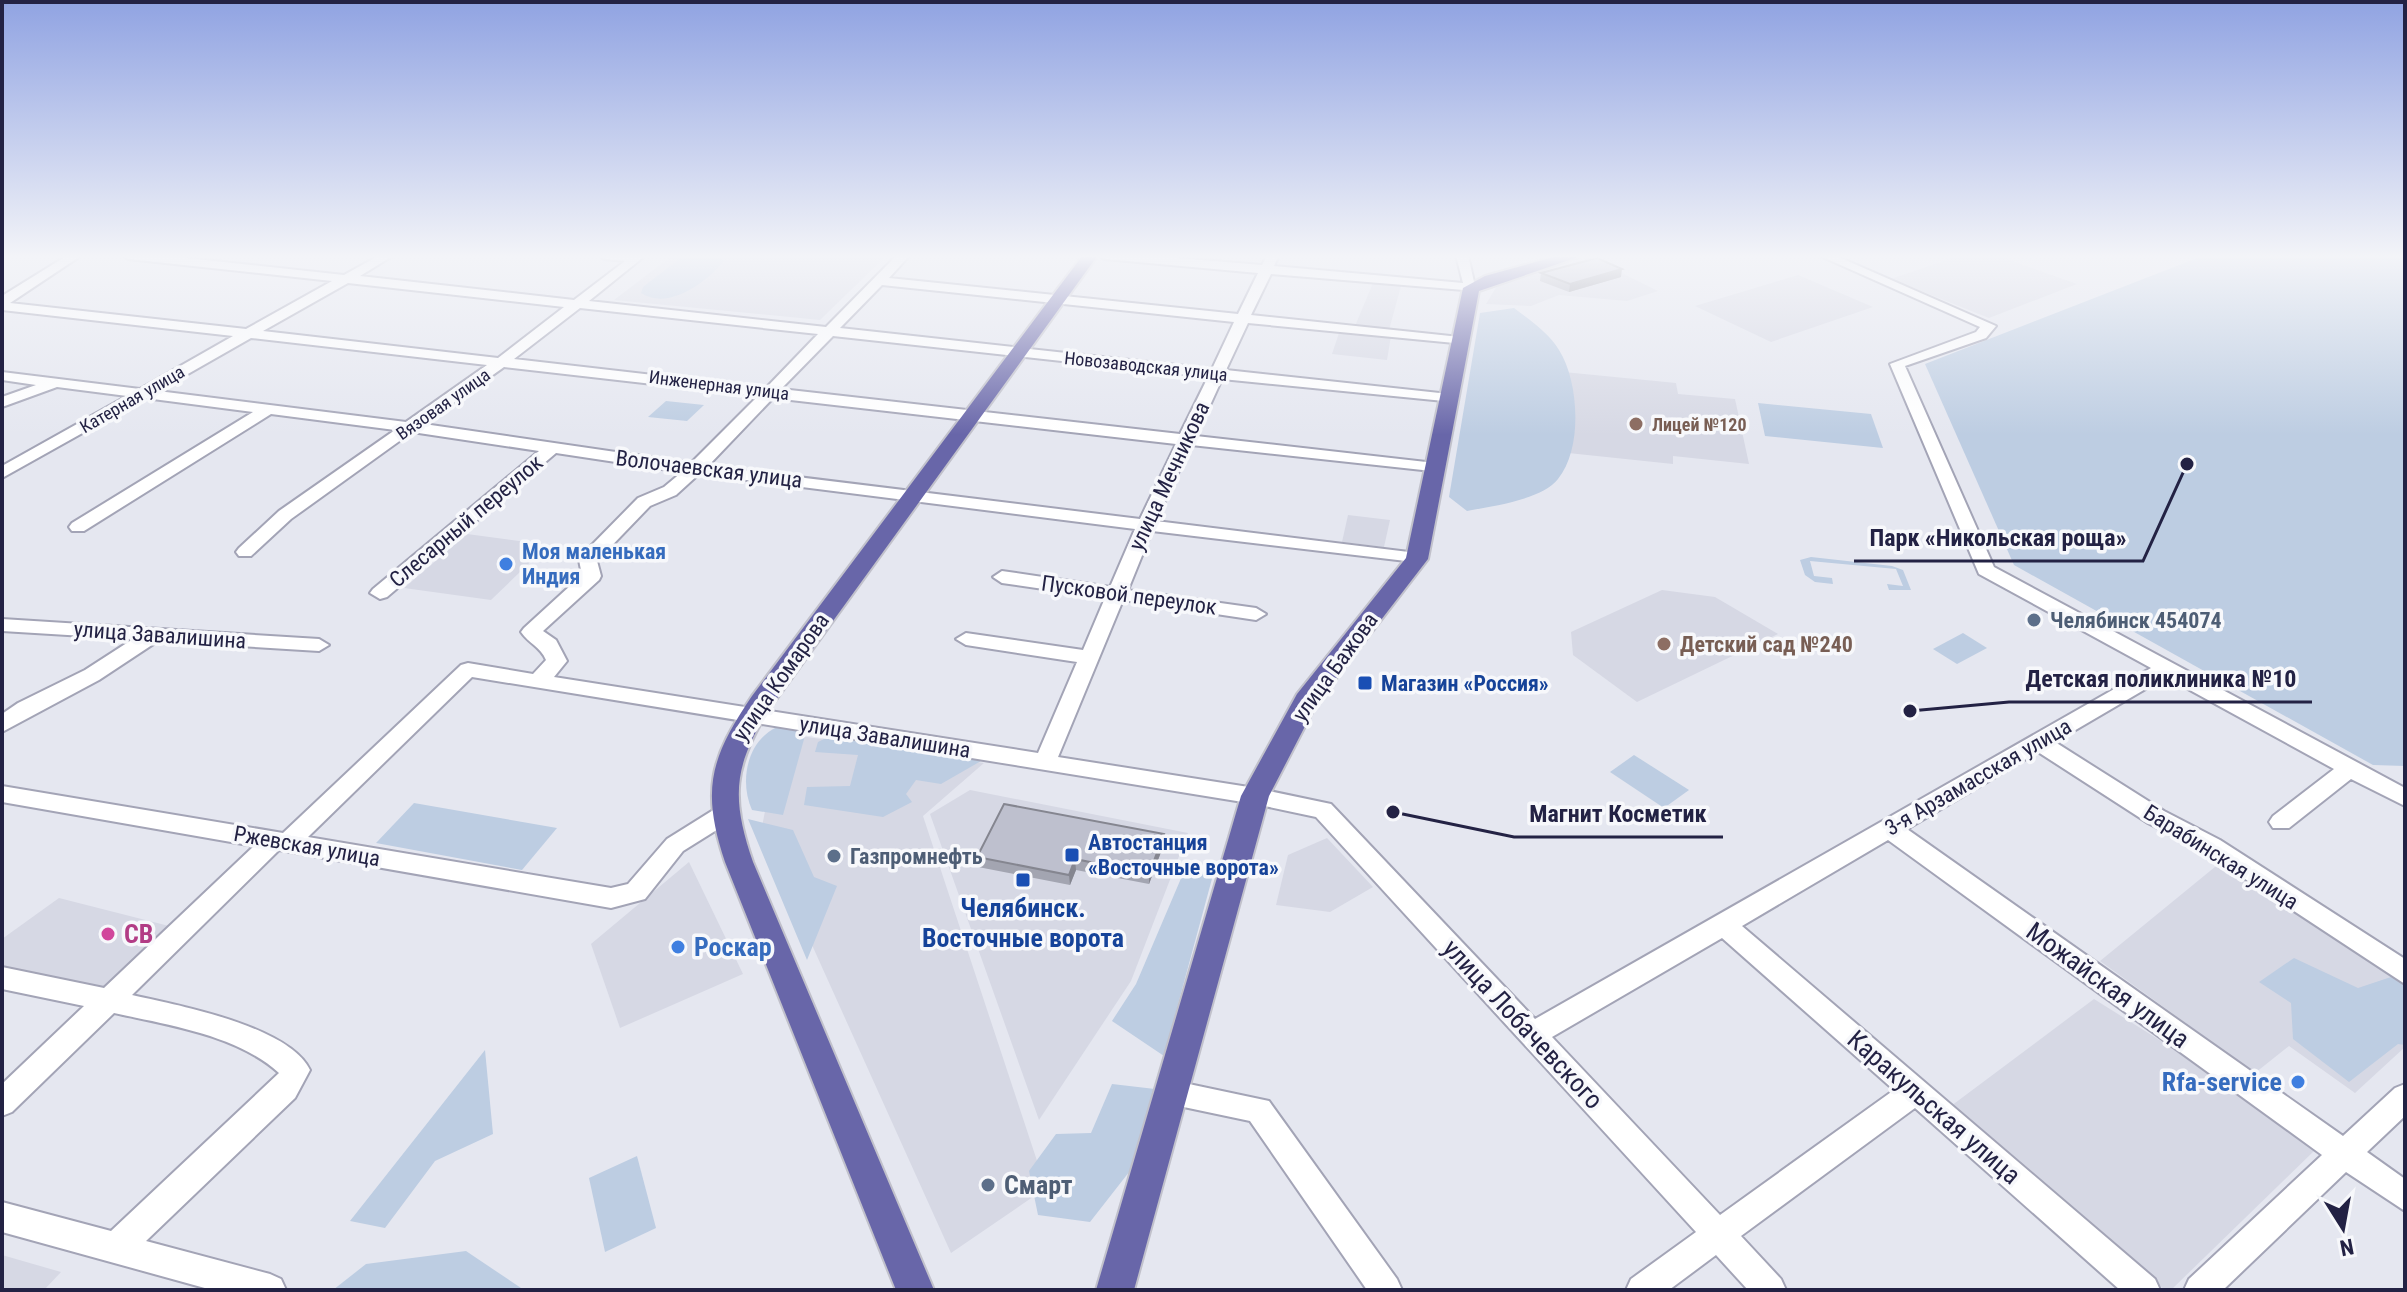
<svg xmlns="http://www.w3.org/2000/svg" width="2407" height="1292" viewBox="0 0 2407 1292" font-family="'Roboto Condensed',sans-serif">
<rect width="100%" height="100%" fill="#e5e7f0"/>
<g fill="#d6d8e4">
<polygon points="673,255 887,255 820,320 614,300"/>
<polygon points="1961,255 1995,255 2077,284 1989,318 1891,279"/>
<polygon points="1589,257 1658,291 1627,301 1559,295 1531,306 1486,304 1498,284"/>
<polygon points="1798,275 1873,307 1771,342 1695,306"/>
<polygon points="1373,283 1401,286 1389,330 1355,326"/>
<polygon points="1340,330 1391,336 1387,360 1332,354"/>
<polygon points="1533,369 1676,383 1678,394 1735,399 1749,464 1673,456 1673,464 1530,449"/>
<polygon points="1348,515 1390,520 1384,547 1342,542"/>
<polygon points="467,534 548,545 491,600 404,588"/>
<polygon points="1662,590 1715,597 1778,634 1637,702 1573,655 1571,632"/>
<polygon points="780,733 984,763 923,816 1046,1188 951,1253 761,832"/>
<polygon points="970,790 1188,833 1131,981 1039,1120 930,814"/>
<polygon points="1327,838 1373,887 1330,912 1276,905 1288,855"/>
<polygon points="689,862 743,974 620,1028 591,944"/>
<polygon points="2221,862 2405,981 2405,1047 2355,1093 2289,1046 2255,1073 2100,961"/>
<polygon points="59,898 169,926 103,987 2,966 2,939"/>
<polygon points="2094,999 2169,1046 2314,1151 2171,1290 2165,1290 1951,1106"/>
<polygon points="2,1255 61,1272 44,1290 2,1290"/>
</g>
<g fill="#bdcde2">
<path d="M 696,255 L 717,255 L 724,261 C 707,282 668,311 641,293 L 643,287 L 678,260 Z"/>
<polygon points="2205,255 2405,255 2405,766 2373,765 2014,565 1925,364"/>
<path d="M 1514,308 C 1530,320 1549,333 1559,350 C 1579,381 1583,449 1558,479 C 1541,500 1493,506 1467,511 L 1449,497 L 1480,313 Z"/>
<polygon points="666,401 704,405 687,421 648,417"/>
<polygon points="1758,403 1871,414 1883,448 1765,436"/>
<polygon points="1811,557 1892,566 1903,570 1911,590 1889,590 1887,584 1903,586 1896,569 1810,561 1814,576 1832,578 1833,584 1815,582 1805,575 1800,560"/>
<polygon points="1963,633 1987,648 1957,664 1933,649"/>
<path d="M 777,727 L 806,732 L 783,815 L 752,810 C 739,781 747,741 777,727 Z"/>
<polygon points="830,736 981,761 941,784 916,780 906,794 912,802 883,817 804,805 807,787 850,786 858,755 815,752 818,742"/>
<polygon points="1634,755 1689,790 1664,808 1610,772"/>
<polygon points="414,803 557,828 522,870 376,843"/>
<polygon points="748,819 793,830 814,877 837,886 807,960"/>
<polygon points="1185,869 1213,875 1164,1056 1112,1021 1136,984"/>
<polygon points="2294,958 2358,988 2391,977 2405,986 2405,1045 2398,1044 2349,1082 2293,1039 2291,1003 2259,982"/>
<polygon points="485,1050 493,1134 435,1161 385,1228 350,1221"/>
<polygon points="1112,1084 1155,1089 1133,1167 1090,1222 1038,1215 1029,1171 1056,1134 1091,1133"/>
<polygon points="637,1156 656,1228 605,1252 589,1178"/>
<polygon points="466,1251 524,1290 333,1290 366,1264"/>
</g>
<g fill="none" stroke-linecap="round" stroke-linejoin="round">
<defs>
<g id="minor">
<path d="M 68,255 L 82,255 L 10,303 L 246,329 L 332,281 L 128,259 L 122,255 L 159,255 L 344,275 L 380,255 L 394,255 L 360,276 L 574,300 L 625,261 L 605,259 L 599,255 L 646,255 L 589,301 L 826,327 L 897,255 L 910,255 L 889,278 L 1238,314 L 1258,273 L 1105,259 L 1099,255 L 1142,255 L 1262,265 L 1267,255 L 1279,255 L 1274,266 L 1463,283 L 1456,255 L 1468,255 L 1476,291 L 1271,274 L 1251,315 L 1460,337 L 1465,338 L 1465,344 L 1248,323 L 1226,370 L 1449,394 L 1457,399 L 1454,402 L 1222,379 L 1196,436 L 1435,463 L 1443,468 L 1441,472 L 1191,445 L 1156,521 L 1417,553 L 1423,555 L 1426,559 L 1423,563 L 1152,531 L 1128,590 L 1256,608 L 1266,614 L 1256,620 L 1123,600 L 1058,757 L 1255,788 L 1331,804 L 1535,1019 L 2151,668 L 1979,574 L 1890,364 L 1976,332 L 1980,327 L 1818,255 L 1834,255 L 1996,326 L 1986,338 L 1905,366 L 1994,567 L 2405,788 L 2405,806 L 2351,779 L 2289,828 L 2273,828 L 2269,822 L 2273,816 L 2334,769 L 2166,677 L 2055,742 L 2164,811 L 2220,840 L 2405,959 L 2405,984 L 2204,852 L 2148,823 L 2038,752 L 1907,829 L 2343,1136 L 2395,1088 L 2405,1084 L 2405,1116 L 2367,1152 L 2405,1179 L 2405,1211 L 2346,1172 L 2223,1290 L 2184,1290 L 2189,1279 L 2322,1155 L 1888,840 L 1742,926 L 2155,1279 L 2160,1290 L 2120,1290 L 1915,1108 L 1741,1236 L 1781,1279 L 1786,1290 L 1748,1290 L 1716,1255 L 1669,1290 L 1626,1290 L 1631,1279 L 1696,1232 L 1316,817 L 1255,804 L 472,677 L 308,837 L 611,888 L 628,884 L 667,839 L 715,809 L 731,809 L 735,815 L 731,821 L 683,851 L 645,899 L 611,908 L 279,850 L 132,995 C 177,1005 289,1026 310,1070 L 295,1098 L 146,1241 L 270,1274 L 281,1279 L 286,1290 L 212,1290 L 2,1232 L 2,1202 L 111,1231 L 279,1073 C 237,1035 168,1025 114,1013 L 12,1112 L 2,1116 L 2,1084 L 84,1006 L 2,989 L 2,967 L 104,988 L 254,846 L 2,802 L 2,786 L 283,833 L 461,665 L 468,663 L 533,674 L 546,660 C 540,646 529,644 521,632 L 524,628 L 582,575 L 579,560 L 581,556 L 638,498 L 664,487 L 682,472 L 556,453 L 387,597 L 380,599 L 370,593 L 373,589 L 539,451 L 412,432 L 291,519 L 251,556 L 239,556 L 236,552 L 239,548 L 279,511 L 395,430 L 271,414 L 84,531 L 72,531 L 69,527 L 72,523 L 253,412 L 145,398 L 2,478 L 2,466 L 127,396 L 57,387 L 2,407 L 2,397 L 36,385 L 2,380 L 2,372 L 140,389 L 233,336 L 2,310 L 2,296 ZM 348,283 L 564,307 L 498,358 L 263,331 ZM 882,285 L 1234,322 L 1212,369 L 840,328 ZM 580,308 L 818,334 L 766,388 L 514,359 ZM 833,336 L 1208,377 L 1180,434 L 781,389 ZM 251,338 L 487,365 L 406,422 L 158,391 ZM 504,367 L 758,396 L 691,463 L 424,424 ZM 773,398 L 1176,444 L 1140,519 L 708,466 ZM 699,474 L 1135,529 L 1110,587 L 1002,571 L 993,577 L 1002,583 L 1105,598 L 1083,650 L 966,633 L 956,639 L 966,645 L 1077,662 L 1038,753 L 554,677 L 567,661 L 556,640 L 543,631 L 599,580 L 601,576 L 597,561 L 650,506 L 676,495 ZM 1722,938 L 1894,1090 L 1720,1215 L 1552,1037 Z"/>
<polygon points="2,619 319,639 329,645 319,651 158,641 99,680 2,732 2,714 18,703 85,670 133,639 2,631"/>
<polygon points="1170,1080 1269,1101 1397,1279 1402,1290 1367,1290 1250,1121 1160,1102 1156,1093 1160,1084"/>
</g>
<g id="major">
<path d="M 1083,255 L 1098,255 L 770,708 C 733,766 731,798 753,862 L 934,1290 L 896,1290 L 725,862 C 701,790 710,758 752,696 Z"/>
<polygon points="1561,255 1584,255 1479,291 1428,559 1317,703 1269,796 1134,1290 1096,1290 1241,796 1297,694 1406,558 1463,288 1485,276"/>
</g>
</defs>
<use href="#minor" stroke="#a3a4b6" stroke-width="4"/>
<use href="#major" stroke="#c1c1cb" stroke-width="4"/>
<use href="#minor" fill="#fff" fill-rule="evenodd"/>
<use href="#major" fill="#6866a9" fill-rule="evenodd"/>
</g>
<g fill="#a3a5b1">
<polygon points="1541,273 1621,277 1569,292 1540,281"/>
<polygon points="1164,834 1164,844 1149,884 1076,870 1070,885 978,867 977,857"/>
</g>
<g fill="#858690">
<polygon points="1622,269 1621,277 1569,292 1570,284"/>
<polygon points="1164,834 1164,844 1149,884 1149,874"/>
<polygon points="1075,859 1076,870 1070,885 1069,875"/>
</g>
<g fill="#bec0ce" stroke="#858690" stroke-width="2">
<polygon points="1597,258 1622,269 1570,284 1541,273"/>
<polygon points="1004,804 1164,834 1149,874 1075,859 1069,875 977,857"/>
</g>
<linearGradient id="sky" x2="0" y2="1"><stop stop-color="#90a3e2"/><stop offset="0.59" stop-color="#f3f4f8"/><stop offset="1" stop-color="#f3f4f8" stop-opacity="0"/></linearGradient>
<rect width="2407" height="435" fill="url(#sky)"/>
<g fill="#8d6e63" stroke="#f7f8fb" stroke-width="3">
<circle cx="1636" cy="424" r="8"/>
<circle cx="1664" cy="644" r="8"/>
</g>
<g fill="#3f7fe0" stroke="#f7f8fb" stroke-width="3">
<circle cx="506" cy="564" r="8"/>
<circle cx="678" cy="947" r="8"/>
<circle cx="2298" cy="1082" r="8"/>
</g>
<g fill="#5c6f8a" stroke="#f7f8fb" stroke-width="3">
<circle cx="2034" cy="620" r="8"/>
<circle cx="834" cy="856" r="8"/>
<circle cx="988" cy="1185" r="8"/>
</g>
<g fill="#1a4fb4" stroke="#f7f8fb" stroke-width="3">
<rect x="1357" y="675" width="16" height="16" rx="4"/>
<rect x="1064" y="847" width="16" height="16" rx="4"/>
<rect x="1015" y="872" width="16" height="16" rx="4"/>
</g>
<circle fill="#d1479c" stroke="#f7f8fb" stroke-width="3" cx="108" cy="934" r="8"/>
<g text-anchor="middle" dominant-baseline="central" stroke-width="7" stroke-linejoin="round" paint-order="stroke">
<g font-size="18" fill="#232244" stroke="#f7f8fb">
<text transform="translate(1146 366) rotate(6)">Новозаводская улица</text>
<text transform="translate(719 385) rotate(7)">Инженерная улица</text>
<text transform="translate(132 399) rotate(-30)">Катерная улица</text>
<text transform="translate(443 404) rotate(-35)">Вязовая улица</text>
</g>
<g font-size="18" font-weight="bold" fill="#785e54" stroke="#f7f8fb" text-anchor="start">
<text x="1652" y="424">Лицей №120</text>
</g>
<g font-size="22" fill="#232244" stroke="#f7f8fb">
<text transform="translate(709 469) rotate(7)">Волочаевская улица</text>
<text transform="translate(1169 476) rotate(-65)">улица Мечникова</text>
<text transform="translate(466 521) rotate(-40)">Слесарный переулок</text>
<text transform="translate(1129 595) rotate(8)">Пусковой переулок</text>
<text transform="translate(160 635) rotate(4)">улица Завалишина</text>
<text transform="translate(1335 667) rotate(-54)">улица Бажова</text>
<text transform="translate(781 677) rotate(-55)">улица Комарова</text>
<text transform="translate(885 737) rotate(9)">улица Завалишина</text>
<text transform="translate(1978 777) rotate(-30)">3-я Арзамасская улица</text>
<text transform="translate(307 846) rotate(10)">Ржевская улица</text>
<text transform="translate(2221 857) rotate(32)">Барабинская улица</text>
</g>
<g font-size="22" font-weight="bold" fill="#366cbe" stroke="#f7f8fb" text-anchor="start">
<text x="522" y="551">Моя маленькая<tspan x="522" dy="25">Индия</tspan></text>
</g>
<g font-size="22" font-weight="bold" fill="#4e5e75" stroke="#f7f8fb" text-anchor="start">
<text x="2050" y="620">Челябинск 454074</text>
<text x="850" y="856">Газпромнефть</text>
</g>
<g font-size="22" font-weight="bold" fill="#785e54" stroke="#f7f8fb" text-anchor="start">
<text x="1680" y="644">Детский сад №240</text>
</g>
<g font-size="22" font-weight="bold" fill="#164399" stroke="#f7f8fb" text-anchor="start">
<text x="1381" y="683">Магазин «Россия»</text>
<text x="1088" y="842">Автостанция<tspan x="1088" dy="25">«Восточные ворота»</tspan></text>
</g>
<g font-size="26" font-weight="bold" fill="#164399" stroke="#f7f8fb">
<text x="1023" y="908">Челябинск.<tspan x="1023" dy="30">Восточные ворота</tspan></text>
</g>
<g font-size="26" font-weight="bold" fill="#b23c85" stroke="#f7f8fb" text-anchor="start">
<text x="124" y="934">СВ</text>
</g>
<g font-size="26" font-weight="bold" fill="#366cbe" stroke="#f7f8fb" text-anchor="start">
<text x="694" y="947">Роскар</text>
<text x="2282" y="1082" text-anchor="end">Rfa-service</text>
</g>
<g font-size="26" fill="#232244" stroke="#f7f8fb">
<text transform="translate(2108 985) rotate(36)">Можайская улица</text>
<text transform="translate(1523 1024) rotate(47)">улица Лобачевского</text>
<text transform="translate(1934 1107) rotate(41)">Каракульская улица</text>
</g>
<g font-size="26" font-weight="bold" fill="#4e5e75" stroke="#f7f8fb" text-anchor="start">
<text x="1004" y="1185">Смарт</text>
</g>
</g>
<path fill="none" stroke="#232244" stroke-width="3" d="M2187 464L2143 561H1854M1910 711L2009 702H2312M1393 812L1514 837H1723"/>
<g fill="#232244" stroke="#f7f8fb" stroke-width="3">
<circle cx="2187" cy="464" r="8"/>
<circle cx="1910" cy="711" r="8"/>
<circle cx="1393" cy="812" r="8"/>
</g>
<g font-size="24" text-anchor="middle" font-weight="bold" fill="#232244" stroke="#f7f8fb" stroke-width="7" stroke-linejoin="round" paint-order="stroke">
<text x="1998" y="546">Парк «Никольская роща»</text>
<text x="2161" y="687">Детская поликлиника №10</text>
<text x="1618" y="822">Магнит Косметик</text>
</g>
<rect width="2407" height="1292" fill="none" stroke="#232244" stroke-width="8"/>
<g transform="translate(2343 1228) rotate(169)" stroke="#f7f8fb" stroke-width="6" paint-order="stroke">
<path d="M0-6L14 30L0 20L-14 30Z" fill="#232244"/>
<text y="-12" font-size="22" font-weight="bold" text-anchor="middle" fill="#232244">N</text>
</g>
</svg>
